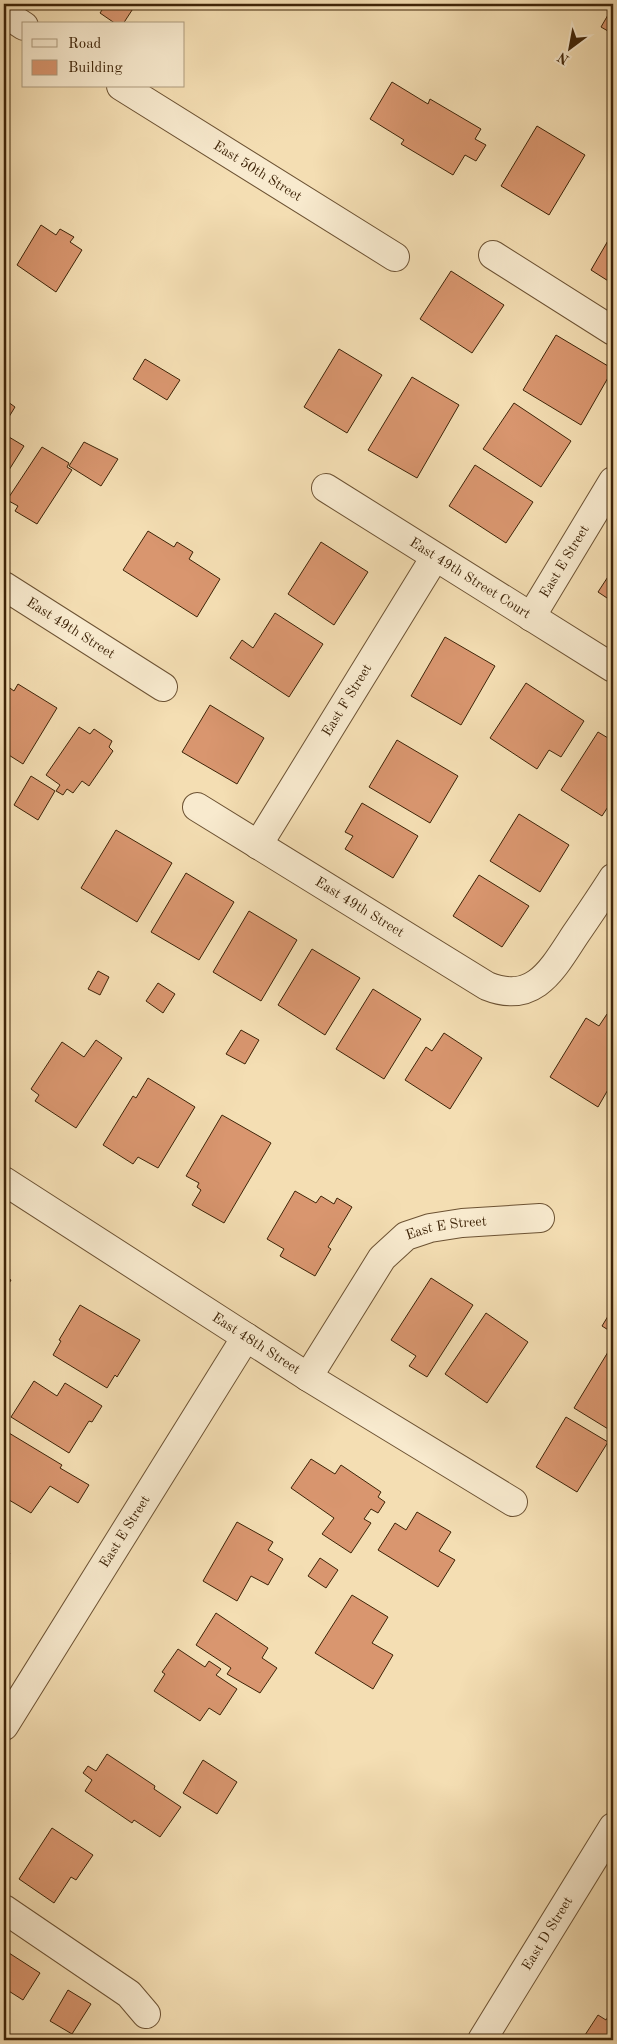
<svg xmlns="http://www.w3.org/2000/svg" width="617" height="2044" viewBox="0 0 617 2044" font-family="'Old Standard TT',serif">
<rect width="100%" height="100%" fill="#f4deb3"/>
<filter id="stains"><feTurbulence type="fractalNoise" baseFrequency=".004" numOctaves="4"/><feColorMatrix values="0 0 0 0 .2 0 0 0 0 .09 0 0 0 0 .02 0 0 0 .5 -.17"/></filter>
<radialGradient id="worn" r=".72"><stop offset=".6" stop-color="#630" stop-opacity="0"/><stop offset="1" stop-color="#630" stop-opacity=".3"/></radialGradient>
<g fill="#d9966f" stroke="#3e2408">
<polygon points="106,4 136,4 123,24 116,24 100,13"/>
<polygon points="505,4 517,4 514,9"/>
<polygon points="605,4 613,4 613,34 601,27 612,8"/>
<polygon points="392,82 428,104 430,99 481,129 475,139 486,145 476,161 465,155 453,175 401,144 404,140 370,119"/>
<polygon points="537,126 585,155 549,215 501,186"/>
<polygon points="41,225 56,235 60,229 74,237 70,242 82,250 56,292 17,265"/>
<polygon points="613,232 613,284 591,270"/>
<polygon points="451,271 504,305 472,353 420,319"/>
<polygon points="556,335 613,369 581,425 523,390"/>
<polygon points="339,349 382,375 347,433 304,407"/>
<polygon points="145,359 180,380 167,400 133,379"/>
<polygon points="412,377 459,405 417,478 368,450"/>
<polygon points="4,399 15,407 4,425"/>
<polygon points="514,403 571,441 541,487 483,449"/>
<polygon points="4,434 24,446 4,478"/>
<polygon points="84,442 118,459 101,486 69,466"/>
<polygon points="42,447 69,463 67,467 72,470 37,524 15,511 18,506 7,500"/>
<polygon points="475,465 533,502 506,543 449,506"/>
<polygon points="148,531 174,547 177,542 193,552 189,559 220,579 197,617 123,570"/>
<polygon points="321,542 368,572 334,625 288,594"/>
<polygon points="613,569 613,602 598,592"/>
<polygon points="275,613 323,644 289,697 230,658 242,640 253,648"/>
<polygon points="445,637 495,666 461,725 411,696"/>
<polygon points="526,683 584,721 561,757 549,750 537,769 490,738"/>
<polygon points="18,684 57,708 23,764 4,752 4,692 7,686 14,691"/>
<polygon points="210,705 264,738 237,784 182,752"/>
<polygon points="79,727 90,734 94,729 112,741 109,747 113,751 89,786 82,781 73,793 67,789 63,795 56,791 60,785 46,775"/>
<polygon points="598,732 613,741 613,799 602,816 561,790"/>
<polygon points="397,740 458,776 430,823 369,787"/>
<polygon points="31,776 55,791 38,820 14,805"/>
<polygon points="362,803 418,836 393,878 345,849 353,836 345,832"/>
<polygon points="519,814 569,845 540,892 490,861"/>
<polygon points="116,830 172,863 137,922 81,888"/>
<polygon points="186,873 234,902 199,960 151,932"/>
<polygon points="479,875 529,906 502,947 453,916"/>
<polygon points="249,911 297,940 261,1001 213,972"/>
<polygon points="312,949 360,978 325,1035 278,1005"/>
<polygon points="98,971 109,977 100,995 88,989"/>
<polygon points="158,983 175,994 163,1013 146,1001"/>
<polygon points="373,989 421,1019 384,1079 336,1049"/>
<polygon points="607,1014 613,1018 613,1081 598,1107 550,1077 586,1018 599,1026"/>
<polygon points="241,1030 259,1040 245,1064 226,1054"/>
<polygon points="444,1033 482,1058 450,1109 405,1080 426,1047 432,1051"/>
<polygon points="96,1040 122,1058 76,1128 35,1101 39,1095 31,1089 62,1042 84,1057"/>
<polygon points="148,1078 195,1107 158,1168 138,1157 133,1164 103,1145 133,1096 136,1098"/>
<polygon points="222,1115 271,1143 224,1223 192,1205 201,1190 197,1187 199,1183 186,1176"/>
<polygon points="295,1191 316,1203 321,1196 334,1204 337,1198 352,1207 328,1247 331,1249 315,1276 280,1256 284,1249 267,1239"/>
<polygon points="4,1276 11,1280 4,1292"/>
<polygon points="431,1278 473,1305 427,1377 409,1366 416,1356 391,1340"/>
<polygon points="80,1305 140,1340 117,1377 115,1375 107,1388 53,1355 61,1341 59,1340"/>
<polygon points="613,1308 613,1333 602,1326"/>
<polygon points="486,1313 528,1342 487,1403 445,1374"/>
<polygon points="608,1352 613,1355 613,1432 574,1408"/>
<polygon points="34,1381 57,1396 65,1383 102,1406 92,1422 89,1421 69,1453 11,1417"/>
<polygon points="566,1417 608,1442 577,1492 536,1467"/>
<polygon points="4,1430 62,1465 60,1468 89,1485 78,1503 50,1486 31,1513 4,1497"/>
<polygon points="311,1459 335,1474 341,1465 381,1492 378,1497 385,1502 378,1513 371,1509 364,1519 371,1523 351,1553 322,1534 334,1518 291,1488"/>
<polygon points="417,1512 451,1532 439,1551 455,1560 438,1587 378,1550 395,1523 406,1530"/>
<polygon points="237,1522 273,1542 268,1550 283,1559 268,1585 251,1576 237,1601 203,1581"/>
<polygon points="4,1549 10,1553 4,1562"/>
<polygon points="320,1558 338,1570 326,1588 308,1576"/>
<polygon points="352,1595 388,1617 372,1643 393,1655 373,1689 315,1653"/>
<polygon points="216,1613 268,1648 262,1658 277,1668 260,1693 227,1674 231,1668 196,1645"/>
<polygon points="178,1649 205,1667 209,1661 221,1669 216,1675 237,1689 220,1715 209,1708 200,1721 154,1691 165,1674 162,1672"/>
<polygon points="107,1754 155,1786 154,1789 181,1807 160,1837 134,1820 132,1823 85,1791 92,1780 83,1773 88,1766 96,1771"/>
<polygon points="203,1760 237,1782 217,1814 183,1793"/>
<polygon points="52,1828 93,1855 76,1880 71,1877 54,1903 19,1879"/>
<polygon points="9,1953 40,1973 23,2000 4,1988 4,1960"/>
<polygon points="68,1990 91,2004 72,2034 50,2021"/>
<polygon points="613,2008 613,2040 593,2040 585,2035 598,2015 606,2020"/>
</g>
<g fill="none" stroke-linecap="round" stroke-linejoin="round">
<defs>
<g id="minor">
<polyline points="4,13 24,26"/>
<path id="s1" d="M 121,86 L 395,257"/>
<polyline points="493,255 613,331"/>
<path id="s2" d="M 326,488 L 613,668"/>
<path id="s3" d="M 4,586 L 163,687"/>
<path id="s4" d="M 531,617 L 613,481"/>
<path id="s5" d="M 197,807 L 487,986 C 534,1005 552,970 575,935 C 588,916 601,897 613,878"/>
<path id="s6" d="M 258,845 L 435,557"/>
<path id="s7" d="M 4,1181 L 308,1377 L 513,1502"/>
<path id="s8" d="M 308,1377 L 382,1258 L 406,1236 L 430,1228 L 462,1223 L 540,1218"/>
<path id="s9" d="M 4,1726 L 246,1337"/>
<polyline points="4,1909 129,1994 146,2014"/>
<path id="s10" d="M 482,2040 L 613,1827"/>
</g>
</defs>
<use href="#minor" stroke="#6c5233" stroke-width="30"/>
<use href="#minor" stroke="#f8eace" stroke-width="28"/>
</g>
<g text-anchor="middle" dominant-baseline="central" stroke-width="4.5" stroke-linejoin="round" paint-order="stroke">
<g font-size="14" fill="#3e2408" stroke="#f8eace">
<text stroke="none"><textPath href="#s1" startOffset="161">East 50th Street</textPath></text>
<text stroke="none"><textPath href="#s4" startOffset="65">East E Street</textPath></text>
<text stroke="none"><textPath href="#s2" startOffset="170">East 49th Street Court</textPath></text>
<text stroke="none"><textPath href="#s3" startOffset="79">East 49th Street</textPath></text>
<text stroke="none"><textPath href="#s6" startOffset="170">East F Street</textPath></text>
<text stroke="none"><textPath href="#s5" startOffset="191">East 49th Street</textPath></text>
<text stroke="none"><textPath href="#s8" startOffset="214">East E Street</textPath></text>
<text stroke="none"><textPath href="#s7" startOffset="300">East 48th Street</textPath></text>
<text stroke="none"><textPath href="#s9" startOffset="229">East E Street</textPath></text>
<text stroke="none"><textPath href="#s10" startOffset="125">East D Street</textPath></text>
</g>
</g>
<rect width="617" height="2044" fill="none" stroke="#f4deb3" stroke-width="20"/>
<rect x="5" y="5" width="607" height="2034" fill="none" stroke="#3e2408" stroke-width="2.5"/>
<rect x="10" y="10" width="597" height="2024" fill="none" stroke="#3e2408"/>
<rect x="22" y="22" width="162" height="65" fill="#f8eace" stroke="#ae9b7f"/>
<rect x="32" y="39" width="25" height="8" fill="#f8eace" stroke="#ae9b7f"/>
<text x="68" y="48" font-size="15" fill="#3e2408">Road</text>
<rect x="32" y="60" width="25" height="15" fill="#d9966f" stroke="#ae9b7f"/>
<text x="68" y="72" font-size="15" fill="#3e2408">Building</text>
<g transform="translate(570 48) rotate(212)" stroke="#f8eace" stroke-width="4" paint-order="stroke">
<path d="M0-4L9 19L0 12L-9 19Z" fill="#3e2408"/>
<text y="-8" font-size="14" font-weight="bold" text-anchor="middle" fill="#3e2408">N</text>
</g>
<rect width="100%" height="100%" filter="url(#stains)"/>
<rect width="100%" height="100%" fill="url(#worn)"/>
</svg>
